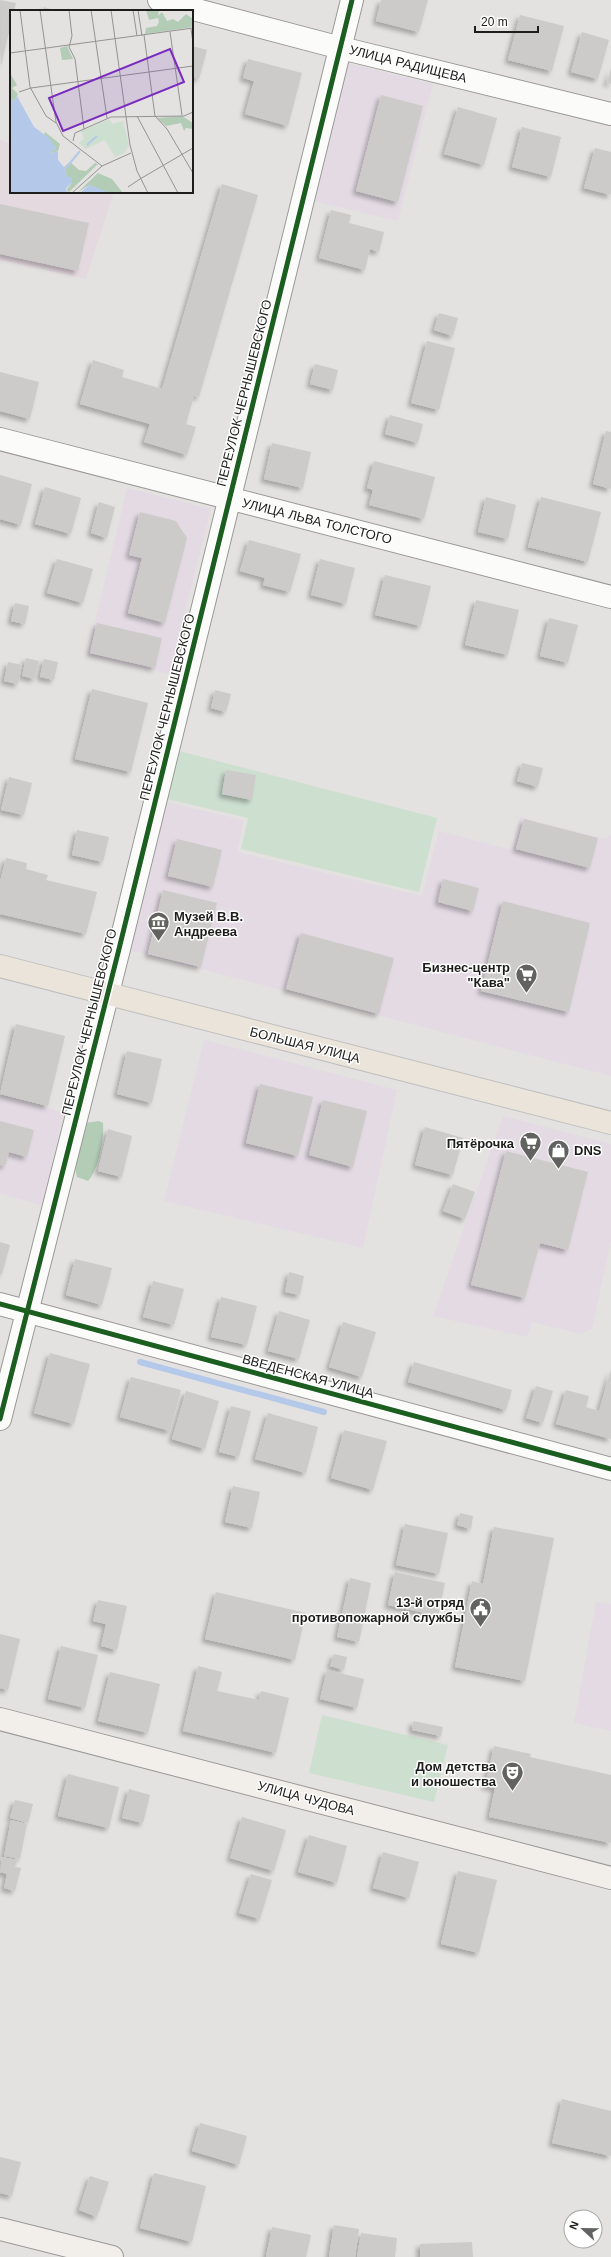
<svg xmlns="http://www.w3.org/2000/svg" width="611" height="2257" viewBox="0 0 611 2257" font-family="Arial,sans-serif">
<defs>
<filter id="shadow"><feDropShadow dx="-3.5" dy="3.5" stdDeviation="2" flood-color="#0004"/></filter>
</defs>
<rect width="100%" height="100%" fill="#e3e2e0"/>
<g fill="#e3dae3">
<polygon points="347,63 433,84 398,221 313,201"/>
<polygon points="127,488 211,509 169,674 87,655"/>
<polygon points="165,802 244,820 237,852 422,896 439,831 512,850 520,817 605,839 611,835 611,1076 128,950"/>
<polygon points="204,1040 397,1090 363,1248 164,1201"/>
<polygon points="0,1094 64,1113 42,1205 0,1194"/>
<polygon points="503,1116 611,1144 611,1240 592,1329 581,1334 532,1322 527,1337 433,1316"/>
<polygon points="596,1602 611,1604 611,1731 574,1723"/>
</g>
<polygon fill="#e5d9e0" points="0,140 11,143 11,192 114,192 86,279 0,260"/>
<g fill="#cddfcf">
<polygon points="179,751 437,818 419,892 241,849 248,818 167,799"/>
<polygon points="322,1715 448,1745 434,1802 309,1773"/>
</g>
<path fill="#b3ccb6" d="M 99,1121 L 103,1123 C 104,1141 99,1168 88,1181 L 77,1177 L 74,1162 L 85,1123 Z"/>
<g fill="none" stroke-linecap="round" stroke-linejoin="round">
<polyline stroke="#b4c9e9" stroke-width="6" points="140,1362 324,1412"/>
</g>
<g fill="#cccbc9" filter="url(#shadow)">
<polygon points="0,0 16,3 14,11 11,11 11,24 1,66"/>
<polygon points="381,0 428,0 419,32 376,21"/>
<polygon points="44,7 56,11 43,11"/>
<polygon points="520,15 564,26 552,71 508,60"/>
<polygon points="582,32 609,40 598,79 571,72"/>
<polygon points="192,46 207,50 199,79 192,77"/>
<polygon points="248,59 302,73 288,126 245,114 254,81 243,78"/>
<polygon points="611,68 611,84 607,83"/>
<polygon points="381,95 423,106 398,202 356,191"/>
<polygon points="458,107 497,118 484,165 444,154"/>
<polygon points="522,127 561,137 551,177 512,167"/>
<polygon points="595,148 611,152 611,195 584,188"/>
<polygon points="222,184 258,195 199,397 194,396 186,424 196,427 187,455 144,442 150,424 80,404 93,360 124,370 122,377 162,389"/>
<polygon points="0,204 89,223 78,271 0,254"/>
<polygon points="331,210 351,215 349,223 384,232 379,252 370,249 365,270 319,258"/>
<polygon points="439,313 458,318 453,336 434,330"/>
<polygon points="427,341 455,348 439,410 411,403"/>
<polygon points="315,364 338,370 333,390 310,384"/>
<polygon points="0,372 39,382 30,419 0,411"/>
<polygon points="390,415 423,424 418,443 385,434"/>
<polygon points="606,431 611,432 611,489 593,484"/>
<polygon points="272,443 311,452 303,488 264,479"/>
<polygon points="374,461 435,477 424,519 369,505 373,490 367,488"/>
<polygon points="0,475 32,484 21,525 0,519"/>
<polygon points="45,487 81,498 71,534 35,524"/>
<polygon points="486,497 516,505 508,539 478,532"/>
<polygon points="541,497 601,512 588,562 528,547"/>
<polygon points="99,502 115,507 107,538 91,533"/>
<polygon points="140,512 176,521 187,538 165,623 128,613 142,558 129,555"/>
<polygon points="249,540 301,554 290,592 263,585 265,578 240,571"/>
<polygon points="57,559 93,569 83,603 47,593"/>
<polygon points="320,559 355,568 346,604 311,595"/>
<polygon points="385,575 431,586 421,626 375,615"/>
<polygon points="476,600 519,610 508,655 465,645"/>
<polygon points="15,603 29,606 25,624 11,621"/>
<polygon points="549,618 578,625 568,663 540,656"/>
<polygon points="97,623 162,638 155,668 90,653"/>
<polygon points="26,658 39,661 35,679 22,676"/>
<polygon points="44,659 58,662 54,680 40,677"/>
<polygon points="8,662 22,665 18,684 4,681"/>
<polygon points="92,689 148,703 131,772 75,759"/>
<polygon points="215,690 231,694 226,712 211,708"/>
<polygon points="522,763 543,768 538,787 517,781"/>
<polygon points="226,770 256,775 252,800 222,794"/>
<polygon points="9,777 32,783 24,815 1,810"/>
<polygon points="524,819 598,838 590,868 516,849"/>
<polygon points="77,830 109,837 103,862 72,855"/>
<polygon points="177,839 222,850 213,887 168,876"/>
<polygon points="6,858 27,863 26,869 48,875 46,880 97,892 86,934 0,914 0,882"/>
<polygon points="443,879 479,888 473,911 438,902"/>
<polygon points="163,890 217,903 201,967 148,954"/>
<polygon points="503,901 590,923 569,1012 481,991"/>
<polygon points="301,933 394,958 379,1014 286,989"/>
<polygon points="16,1024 65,1036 48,1106 0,1094"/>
<polygon points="127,1051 162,1059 152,1103 117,1094"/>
<polygon points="260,1084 313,1097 298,1156 246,1143"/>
<polygon points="323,1100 367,1111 353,1167 309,1155"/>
<polygon points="0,1121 34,1130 27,1157 9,1152 5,1166 0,1165"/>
<polygon points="425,1127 463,1138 453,1175 415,1165"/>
<polygon points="108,1129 132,1136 122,1177 98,1171"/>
<polygon points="506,1151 588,1172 568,1250 540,1243 525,1298 471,1285"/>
<polygon points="453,1184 475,1192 465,1219 443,1211"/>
<polygon points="0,1242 10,1245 2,1274 0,1274"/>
<polygon points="75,1259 112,1268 102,1305 66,1295"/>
<polygon points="289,1272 304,1276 300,1295 285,1292"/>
<polygon points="153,1281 184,1289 174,1325 143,1317"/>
<polygon points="221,1297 257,1306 247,1345 211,1337"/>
<polygon points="279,1311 310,1320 299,1359 268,1351"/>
<polygon points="343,1322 376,1332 362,1377 329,1367"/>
<polygon points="50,1353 90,1364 74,1424 34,1413"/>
<polygon points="414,1362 512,1390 506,1410 408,1382"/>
<polygon points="611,1369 611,1439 556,1424 566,1390 589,1396 586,1407 599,1411"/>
<polygon points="131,1377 181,1390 170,1431 120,1417"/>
<polygon points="536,1386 553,1391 543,1423 526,1418"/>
<polygon points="186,1391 219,1401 205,1449 172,1439"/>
<polygon points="231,1406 251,1411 239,1457 219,1452"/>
<polygon points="268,1413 318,1427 306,1473 255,1459"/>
<polygon points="344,1430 387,1441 373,1490 331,1478"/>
<polygon points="233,1486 260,1492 252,1528 225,1522"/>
<polygon points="460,1513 473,1516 471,1529 457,1525"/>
<polygon points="405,1524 448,1533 439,1574 396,1565"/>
<polygon points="494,1527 554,1538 525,1681 455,1667 472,1581 483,1584"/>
<polygon points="395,1572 445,1583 438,1616 388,1605"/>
<polygon points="350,1578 371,1583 359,1642 337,1637"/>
<polygon points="216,1592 306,1613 295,1660 205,1639"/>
<polygon points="98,1600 127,1606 117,1650 101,1646 106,1624 93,1621"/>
<polygon points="0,1634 20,1639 8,1690 0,1688"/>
<polygon points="61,1646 98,1655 85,1708 48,1699"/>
<polygon points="334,1654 347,1657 344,1670 330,1666"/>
<polygon points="198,1666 222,1672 217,1691 259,1700 261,1691 289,1698 276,1753 183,1731"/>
<polygon points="327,1670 364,1679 357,1708 320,1699"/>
<polygon points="110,1672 160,1684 148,1733 98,1721"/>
<polygon points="413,1721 443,1727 441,1736 412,1730"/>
<polygon points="494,1746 531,1754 530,1757 611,1775 611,1843 489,1817 495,1788 485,1786"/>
<polygon points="68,1774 119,1787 109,1828 58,1816"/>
<polygon points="129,1789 150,1795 143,1823 122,1818"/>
<polygon points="15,1800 33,1804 28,1823 10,1818"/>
<polygon points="242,1817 286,1830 274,1871 230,1858"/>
<polygon points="11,1820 27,1824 20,1859 4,1856"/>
<polygon points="309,1835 347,1846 337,1883 298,1872"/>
<polygon points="383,1852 419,1862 409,1898 373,1888"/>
<polygon points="2,1857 17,1860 15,1867 21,1868 15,1891 4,1888 7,1874 0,1872"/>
<polygon points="458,1871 497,1880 479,1953 441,1944"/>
<polygon points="251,1874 272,1880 260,1919 239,1913"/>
<polygon points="562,2099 611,2111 611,2156 552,2143"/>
<polygon points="200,2123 247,2136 239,2165 192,2151"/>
<polygon points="0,2157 21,2162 12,2196 0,2193"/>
<polygon points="154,2173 206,2186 192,2242 140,2228"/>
<polygon points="90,2176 109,2182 97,2217 79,2210"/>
<polygon points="334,2225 359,2229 355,2257 329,2257"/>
<polygon points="272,2227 311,2235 306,2257 266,2257"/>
<polygon points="361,2233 397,2238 395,2257 357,2257"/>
<polygon points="472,2242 473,2257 420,2257 420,2244"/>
</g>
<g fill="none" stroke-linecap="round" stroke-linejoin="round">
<defs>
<g id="street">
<polyline points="159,0 341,48 611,114"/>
<polyline points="0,439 611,597"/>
<polyline points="0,1304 611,1469"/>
<polyline points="0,1419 118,953 352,0"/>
</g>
<g id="secondary">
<polyline points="0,1719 611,1878"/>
<polyline points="0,2229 112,2257"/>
</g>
<polyline id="primary" points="0,966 611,1123"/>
</defs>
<use href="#street" stroke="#9a9998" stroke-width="24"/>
<use href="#secondary" stroke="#9a9998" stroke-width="24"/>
<use href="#primary" stroke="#bfbfbe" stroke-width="24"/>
<use href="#street" stroke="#fbfbfa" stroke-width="22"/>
<use href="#secondary" stroke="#f2efea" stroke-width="22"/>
<use href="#primary" stroke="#ebe4db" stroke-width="22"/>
<defs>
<g id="cycleway">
<polyline points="0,1304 611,1469"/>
<polyline points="0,1419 118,953 352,0"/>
</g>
</defs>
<use href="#cycleway" stroke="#fff" stroke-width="8"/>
<use href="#cycleway" stroke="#1b5e20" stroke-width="5"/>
</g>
<defs>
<symbol id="museum-pin" viewBox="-11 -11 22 30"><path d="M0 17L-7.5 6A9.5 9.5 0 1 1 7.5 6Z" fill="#626261" stroke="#fff"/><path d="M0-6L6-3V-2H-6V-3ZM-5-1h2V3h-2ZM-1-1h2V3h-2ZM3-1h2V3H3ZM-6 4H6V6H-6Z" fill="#fff"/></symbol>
<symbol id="supermarket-pin" viewBox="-11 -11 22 30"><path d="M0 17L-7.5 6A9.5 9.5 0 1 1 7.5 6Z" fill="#626261" stroke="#fff"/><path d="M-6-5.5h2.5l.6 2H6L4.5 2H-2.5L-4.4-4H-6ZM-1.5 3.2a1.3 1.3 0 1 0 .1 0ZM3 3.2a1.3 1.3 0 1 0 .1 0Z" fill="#fff"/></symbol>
<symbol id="shop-pin" viewBox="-11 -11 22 30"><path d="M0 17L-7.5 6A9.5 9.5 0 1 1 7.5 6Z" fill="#626261" stroke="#fff"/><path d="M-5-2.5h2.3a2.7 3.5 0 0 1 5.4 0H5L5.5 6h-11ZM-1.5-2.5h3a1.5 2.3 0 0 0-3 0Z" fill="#fff"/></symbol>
<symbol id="civic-pin" viewBox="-11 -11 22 30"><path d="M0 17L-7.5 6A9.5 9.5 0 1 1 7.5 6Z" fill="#626261" stroke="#fff"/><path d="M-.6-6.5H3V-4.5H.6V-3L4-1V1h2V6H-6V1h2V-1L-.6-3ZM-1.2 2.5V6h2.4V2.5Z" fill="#fff"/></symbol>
<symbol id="theatre-pin" viewBox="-11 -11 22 30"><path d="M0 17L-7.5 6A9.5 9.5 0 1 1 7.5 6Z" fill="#626261" stroke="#fff"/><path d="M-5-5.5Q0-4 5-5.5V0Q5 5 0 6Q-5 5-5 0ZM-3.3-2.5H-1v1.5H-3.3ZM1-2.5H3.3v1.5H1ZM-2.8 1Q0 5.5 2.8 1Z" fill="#fff"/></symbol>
</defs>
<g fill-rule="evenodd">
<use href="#museum-pin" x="146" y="910" width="25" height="34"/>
<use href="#supermarket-pin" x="514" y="962" width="25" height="34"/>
<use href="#supermarket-pin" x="518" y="1130" width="25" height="34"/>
<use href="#shop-pin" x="546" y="1138" width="25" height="34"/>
<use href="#civic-pin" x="468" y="1596" width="25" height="34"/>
<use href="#theatre-pin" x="500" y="1760" width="25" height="34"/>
</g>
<g text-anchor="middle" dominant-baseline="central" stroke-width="3" stroke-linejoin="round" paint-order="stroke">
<g font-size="13" fill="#1d1d1c" stroke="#fff">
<text transform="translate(408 64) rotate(14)">УЛИЦА РАДИЩЕВА</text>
<text transform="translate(244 393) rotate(-76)">ПЕРЕУЛОК ЧЕРНЫШЕВСКОГО</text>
<text transform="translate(317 521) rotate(14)">УЛИЦА ЛЬВА ТОЛСТОГО</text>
<text transform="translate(167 707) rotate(-76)">ПЕРЕУЛОК ЧЕРНЫШЕВСКОГО</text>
<text transform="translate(89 1022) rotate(-76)">ПЕРЕУЛОК ЧЕРНЫШЕВСКОГО</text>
<text transform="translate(305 1045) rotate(14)">БОЛЬШАЯ УЛИЦА</text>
<text transform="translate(308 1376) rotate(15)">ВВЕДЕНСКАЯ УЛИЦА</text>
<text transform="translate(306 1798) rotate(15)">УЛИЦА ЧУДОВА</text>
</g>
<g font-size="13" font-weight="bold" fill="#1d1d1c" stroke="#fff" text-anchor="end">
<text x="174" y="916" text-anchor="start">Музей В.В.<tspan x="174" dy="15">Андреева</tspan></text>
<text x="510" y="967">Бизнес-центр<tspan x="510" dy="15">"Кава"</tspan></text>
<text x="514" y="1143">Пятёрочка</text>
<text x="574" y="1150" text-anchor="start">DNS</text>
<text x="464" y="1602">13-й отряд<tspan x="464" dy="15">противопожарной службы</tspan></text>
<text x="496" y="1766">Дом детства<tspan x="496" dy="15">и юношества</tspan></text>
</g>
</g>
<g transform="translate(10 10)">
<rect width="183" height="183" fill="#e3e2e0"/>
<path d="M 100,109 L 102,114 L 113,111 L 119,135 L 114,143 L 105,147 L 95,130 L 76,139 L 69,133 L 74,128 L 71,121 Z" fill="#cddfcf"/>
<path d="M 136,0 L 149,0 L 148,6 L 152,2 L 157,11 L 163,9 L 168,12 L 176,4 L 183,9 L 183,17 L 135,24 L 136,18 L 147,16 L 149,12 L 148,8 L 139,10 ZM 57,36 L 63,49 L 52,50 L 50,38 ZM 0,63 L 7,75 L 2,78 L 8,84 L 4,91 L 0,89 ZM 172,106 L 183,113 L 183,119 L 176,118 L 174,121 L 171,113 L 156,116 L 147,108 ZM 35,122 L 50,134 L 48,141 L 38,144 L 46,138 L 34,125 ZM 60,152 L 69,160 L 76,161 L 85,153 L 88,154 L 58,183 L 57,179 L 62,173 L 61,167 L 57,167 L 54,157 ZM 88,163 L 102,169 L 113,183 L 98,183 L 79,175 L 67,183 Z" fill="#b3ccb6"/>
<path d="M 7,86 L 24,117 L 39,128 L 46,138 L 39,144 L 48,141 L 48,150 L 54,157 L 57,167 L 62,167 L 62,173 L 56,178 L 57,183 L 0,183 L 0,89 L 4,91 ZM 79,175 L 93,180 L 98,183 L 70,183 Z" fill="#b4c9e9"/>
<path fill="none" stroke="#b4c9e9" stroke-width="2" d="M 77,135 L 87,126M 55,159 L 70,141"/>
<path fill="none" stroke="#949392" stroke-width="1" d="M 10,0 L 20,77 L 36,106 L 46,113M 30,0 L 46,112 L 53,126 L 92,156M 59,0 L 62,26 L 59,37 L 65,49 L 74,119M 81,0 L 97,108M 101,0 L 120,135 L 127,161 L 138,183M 123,0 L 127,26M 128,0 L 132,26M 181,19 L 183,33M 160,22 L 172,105M 134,25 L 145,106M 0,43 L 183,18M 9,82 L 21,78 L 183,56M 127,106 L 168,183M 145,106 L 157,119 L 183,163M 63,131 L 65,123 L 101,107 L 174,106 L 183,102M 130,169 L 183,138M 118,177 L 130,169M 62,183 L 92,156 L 121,143"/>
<path fill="#7b2cbf" fill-opacity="0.15" stroke="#7b2cbf" stroke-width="2" d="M 160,39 L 174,72 L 53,121 L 39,88 Z"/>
<rect width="183" height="183" fill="none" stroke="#1d1d1c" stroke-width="2"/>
</g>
<g transform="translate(583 2229) rotate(292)"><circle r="19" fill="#ffffff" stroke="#a5a5a4"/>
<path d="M0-3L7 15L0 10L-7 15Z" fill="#626261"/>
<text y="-6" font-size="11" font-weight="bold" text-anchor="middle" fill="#1d1d1c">N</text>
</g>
<path d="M475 26v6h63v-6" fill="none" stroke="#1d1d1c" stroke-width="2"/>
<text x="481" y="26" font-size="12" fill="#1d1d1c" stroke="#ffffff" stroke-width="3" paint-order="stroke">20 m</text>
</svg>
